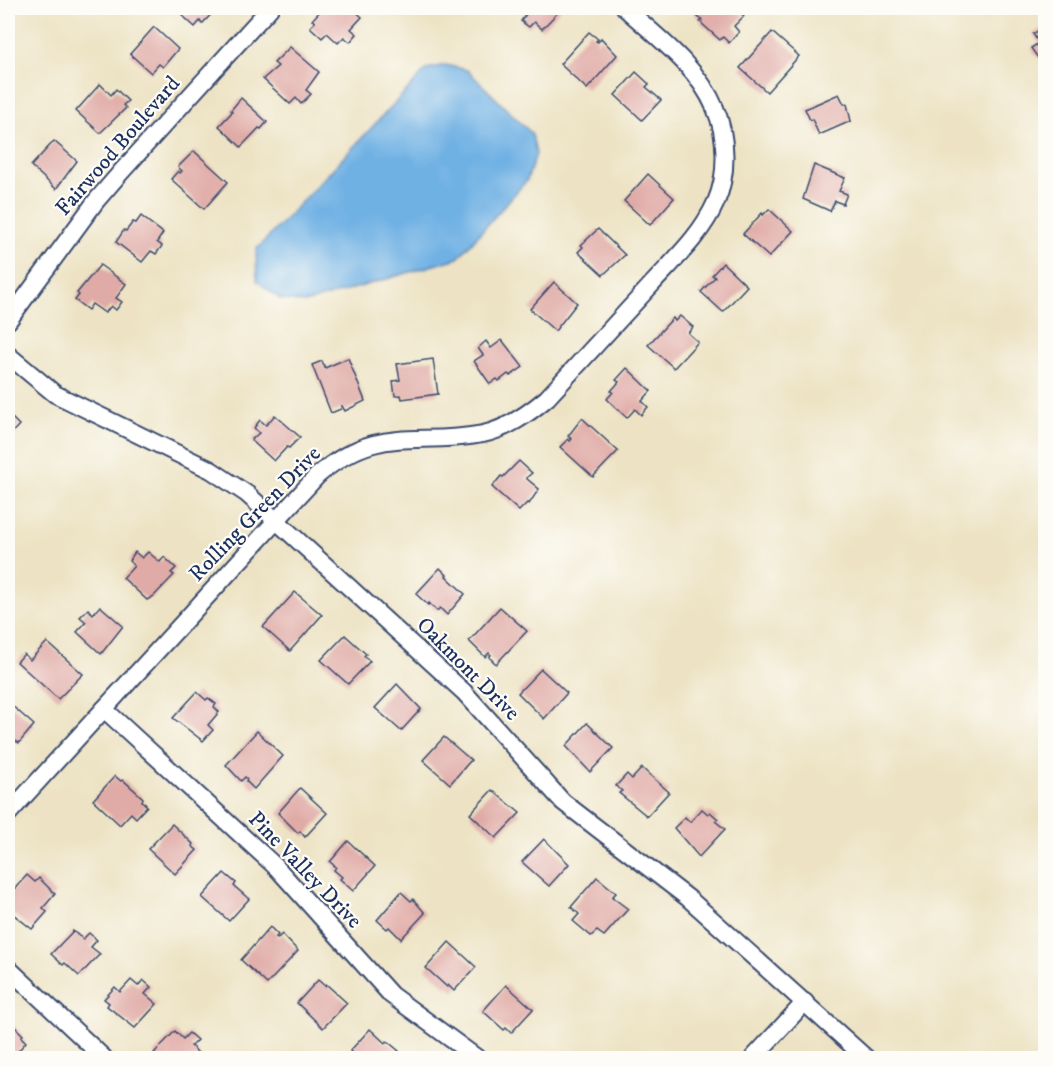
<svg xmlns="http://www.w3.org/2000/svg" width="1053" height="1066" viewBox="0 0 1053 1066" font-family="'IM FELL DW Pica',serif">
<rect width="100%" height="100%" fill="#fdfcf7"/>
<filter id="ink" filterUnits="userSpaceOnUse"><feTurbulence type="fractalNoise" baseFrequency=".0167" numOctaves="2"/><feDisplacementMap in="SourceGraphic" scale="12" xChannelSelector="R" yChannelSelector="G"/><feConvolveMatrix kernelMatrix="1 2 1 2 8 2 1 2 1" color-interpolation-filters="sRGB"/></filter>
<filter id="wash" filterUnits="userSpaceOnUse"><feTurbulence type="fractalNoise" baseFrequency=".008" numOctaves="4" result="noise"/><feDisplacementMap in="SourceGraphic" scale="24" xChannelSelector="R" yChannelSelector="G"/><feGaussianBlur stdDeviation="1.35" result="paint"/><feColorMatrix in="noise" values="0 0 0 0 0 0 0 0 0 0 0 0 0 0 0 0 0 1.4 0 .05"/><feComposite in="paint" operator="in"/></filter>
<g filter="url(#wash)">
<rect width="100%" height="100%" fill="#ede3c4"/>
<polygon fill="#6fb1e4" stroke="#4570a1" stroke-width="1.5" points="446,65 467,70 532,134 536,154 527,180 458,258 305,303 280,299 257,281 256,250 427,69"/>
<g id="blocks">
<g fill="#e0aaa6">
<polygon points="184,8 217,8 202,24 200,21 195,27 183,16 187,11"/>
<polygon points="323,8 352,8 362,17 351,29 357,34 350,42 344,37 338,43 327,33 322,38 310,27 315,22 312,20"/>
<polygon points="519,8 562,8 542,29 534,22 529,27 521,21 526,14"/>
<polygon points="702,8 734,8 744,16 734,26 739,32 729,43 723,37 720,40 700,22 702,20 695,15"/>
<polygon points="1046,26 1046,53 1038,58 1031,48 1039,43 1033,34"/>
<polygon points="154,27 178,49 163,67 159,64 151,73 130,54"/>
<polygon points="589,32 598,39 596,41 598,42 601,38 617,55 587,89 560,64"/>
<polygon points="772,32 799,56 767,92 740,68"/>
<polygon points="290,47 319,72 306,90 311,94 301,104 296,98 290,104 263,79 278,66 274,63"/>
<polygon points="636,72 649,84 646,87 661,100 642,120 615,95"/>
<polygon points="100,84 111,95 116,89 128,101 123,105 126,108 100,133 76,111"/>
<polygon points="839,94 844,104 847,104 851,121 819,135 812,119 810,120 805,109"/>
<polygon points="241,98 267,122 261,129 259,128 241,147 219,126 232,112 231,110"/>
<polygon points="54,141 77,161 56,189 31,166"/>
<polygon points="194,151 228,182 204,209 171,179 178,171 180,173 182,171 178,167"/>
<polygon points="814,165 845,178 839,191 847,194 843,204 835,201 830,211 803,199"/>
<polygon points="648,174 674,198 650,225 624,201"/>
<polygon points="769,209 793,231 769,257 743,234 762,213 763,215"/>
<polygon points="141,216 163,233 157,242 162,246 156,254 151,251 142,262 116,242 124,230 126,231 133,222 136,223"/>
<polygon points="598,229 625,255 603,275 578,252 583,247 581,245"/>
<polygon points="723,263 747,286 723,312 701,292 715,277 712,275"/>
<polygon points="100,265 126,284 116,298 122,302 116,310 111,306 105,313 92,304 88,310 75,300 79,295 77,293"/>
<polygon points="554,282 577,303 555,331 530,309"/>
<polygon points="680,316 693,327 688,333 698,342 674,368 648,345 673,318 675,321"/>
<polygon points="502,340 523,367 510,376 508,374 499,381 497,379 490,384 474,361 483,355 478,348 486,341 491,348"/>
<polygon points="348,358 365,401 345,411 342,406 341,409 331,413 312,365 322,361 325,368"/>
<polygon points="433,359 438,394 402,399 401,395 395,396 393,381 400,380 397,364"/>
<polygon points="627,368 651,391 642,401 648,407 641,415 635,409 627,418 607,399 613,392 611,391 619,382 616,380"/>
<polygon points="8,414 19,425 8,437"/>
<polygon points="275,415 300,437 289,448 287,447 274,461 251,440 259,433 254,428 260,420 266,425"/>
<polygon points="582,418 618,451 593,477 560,447 568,439 570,441 572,439 568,436"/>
<polygon points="519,461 532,473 526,478 539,489 529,504 527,503 519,511 492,487 501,476 503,477"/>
<polygon points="135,552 142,558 148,552 160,562 164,557 176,568 171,573 174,575 154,596 147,600 123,578 134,566 129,561"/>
<polygon points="440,568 447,575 446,576 465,594 447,615 440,608 437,611 429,603 428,605 416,594"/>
<polygon points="295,592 322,615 290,651 263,627"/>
<polygon points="100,606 123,626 101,654 77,632 86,622 80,617 88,609 93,614"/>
<polygon points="500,607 527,631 496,664 489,657 491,655 489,653 485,657 469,641"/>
<polygon points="345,635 366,654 364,656 370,661 348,684 321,660"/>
<polygon points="47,642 83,674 58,699 17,662 24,654 30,660"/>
<polygon points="541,669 567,693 544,719 518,693"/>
<polygon points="397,684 421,709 401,731 375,708"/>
<polygon points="197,692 206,700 208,698 216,704 214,707 219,712 208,725 213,730 203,741 173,718"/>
<polygon points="10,704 34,725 19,743 16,741 8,750 8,708"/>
<polygon points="587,723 613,748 590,772 566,746"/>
<polygon points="257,731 283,756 254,789 246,781 247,779 245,777 241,781 226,765"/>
<polygon points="444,737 471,760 450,784 423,760"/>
<polygon points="642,768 669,792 647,816 619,793 622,791 616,786 627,774 632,779"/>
<polygon points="115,776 121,781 123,780 143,798 142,801 147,806 136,818 131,813 120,825 93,800"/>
<polygon points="300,788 327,813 305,837 300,831 298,833 278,813"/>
<polygon points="492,790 520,813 496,838 470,814"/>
<polygon points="702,809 708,814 710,812 718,819 715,821 725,829 699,857 674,828 685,817 690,822"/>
<polygon points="172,824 193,844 192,846 197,850 175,874 148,849"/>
<polygon points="544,839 569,864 549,886 522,862"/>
<polygon points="348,841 375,866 353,891 340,879 342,877 334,870 336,867 330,862"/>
<polygon points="224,873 236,883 234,886 249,899 229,921 202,897"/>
<polygon points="27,875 35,882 39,878 55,894 43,908 47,912 32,929 14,915 10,917 8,915 8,896"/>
<polygon points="597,877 616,893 612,897 628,909 604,936 597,931 591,936 573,921 579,914 571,907"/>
<polygon points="401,892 411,901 413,899 425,913 401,939 389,927 387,929 377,920"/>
<polygon points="270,927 278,935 276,937 278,938 282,934 298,951 267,984 241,960"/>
<polygon points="73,931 83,939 89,933 97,940 91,947 100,954 79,976 65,963 63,965 51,954"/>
<polygon points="449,942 476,967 454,991 448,985 447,987 426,968"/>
<polygon points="131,980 138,986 143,980 151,987 145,994 157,1004 135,1028 107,1006 109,1003 104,999 115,987 120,992"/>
<polygon points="318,980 325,986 326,984 347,1003 323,1028 297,1003"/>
<polygon points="506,985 533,1009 511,1033 506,1028 504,1030 483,1011"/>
<polygon points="8,1020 23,1035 21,1037 26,1042 12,1058 8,1058"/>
<polygon points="370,1029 385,1043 387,1041 399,1051 391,1058 358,1058 350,1051"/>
<polygon points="175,1031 183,1039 189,1033 197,1040 191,1046 201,1056 199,1058 160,1058 154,1053"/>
</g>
</g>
</g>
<g filter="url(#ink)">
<use href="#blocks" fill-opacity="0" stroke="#3a4a6d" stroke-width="1.5"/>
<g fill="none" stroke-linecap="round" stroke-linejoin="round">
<defs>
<g id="minor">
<polyline points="8,321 96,201 121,172 270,8"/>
<polyline points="8,355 55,394 211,470 247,494 464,692 563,802 688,898 866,1058"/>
<polyline points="104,709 276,867 391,995 477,1058"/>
<path d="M 8,814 L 317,476 C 378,423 414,447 483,434 C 507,429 528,414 547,398 C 582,360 617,322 652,284 C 675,259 702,234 716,202 C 728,175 727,135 715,108 C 697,66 658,38 625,8"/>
<polyline points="8,968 104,1058"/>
<polyline points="753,1058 805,1002"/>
</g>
</defs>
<use href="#minor" stroke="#3a4a6d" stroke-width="20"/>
<use href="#minor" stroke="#fff" stroke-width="16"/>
</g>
</g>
<g text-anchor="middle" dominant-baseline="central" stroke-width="4.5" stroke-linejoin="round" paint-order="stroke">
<g font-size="22" fill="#1b2f5e" stroke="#fdfcf7">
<text transform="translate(118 146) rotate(-49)">Fairwood Boulevard</text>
<text transform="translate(255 514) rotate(-46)">Rolling Green Drive</text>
<text transform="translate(468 669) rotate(45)">Oakmont Drive</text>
<text transform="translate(305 870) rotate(46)">Pine Valley Drive</text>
</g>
</g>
<rect width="1053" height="1066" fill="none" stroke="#fdfcf7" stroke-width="30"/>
</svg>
